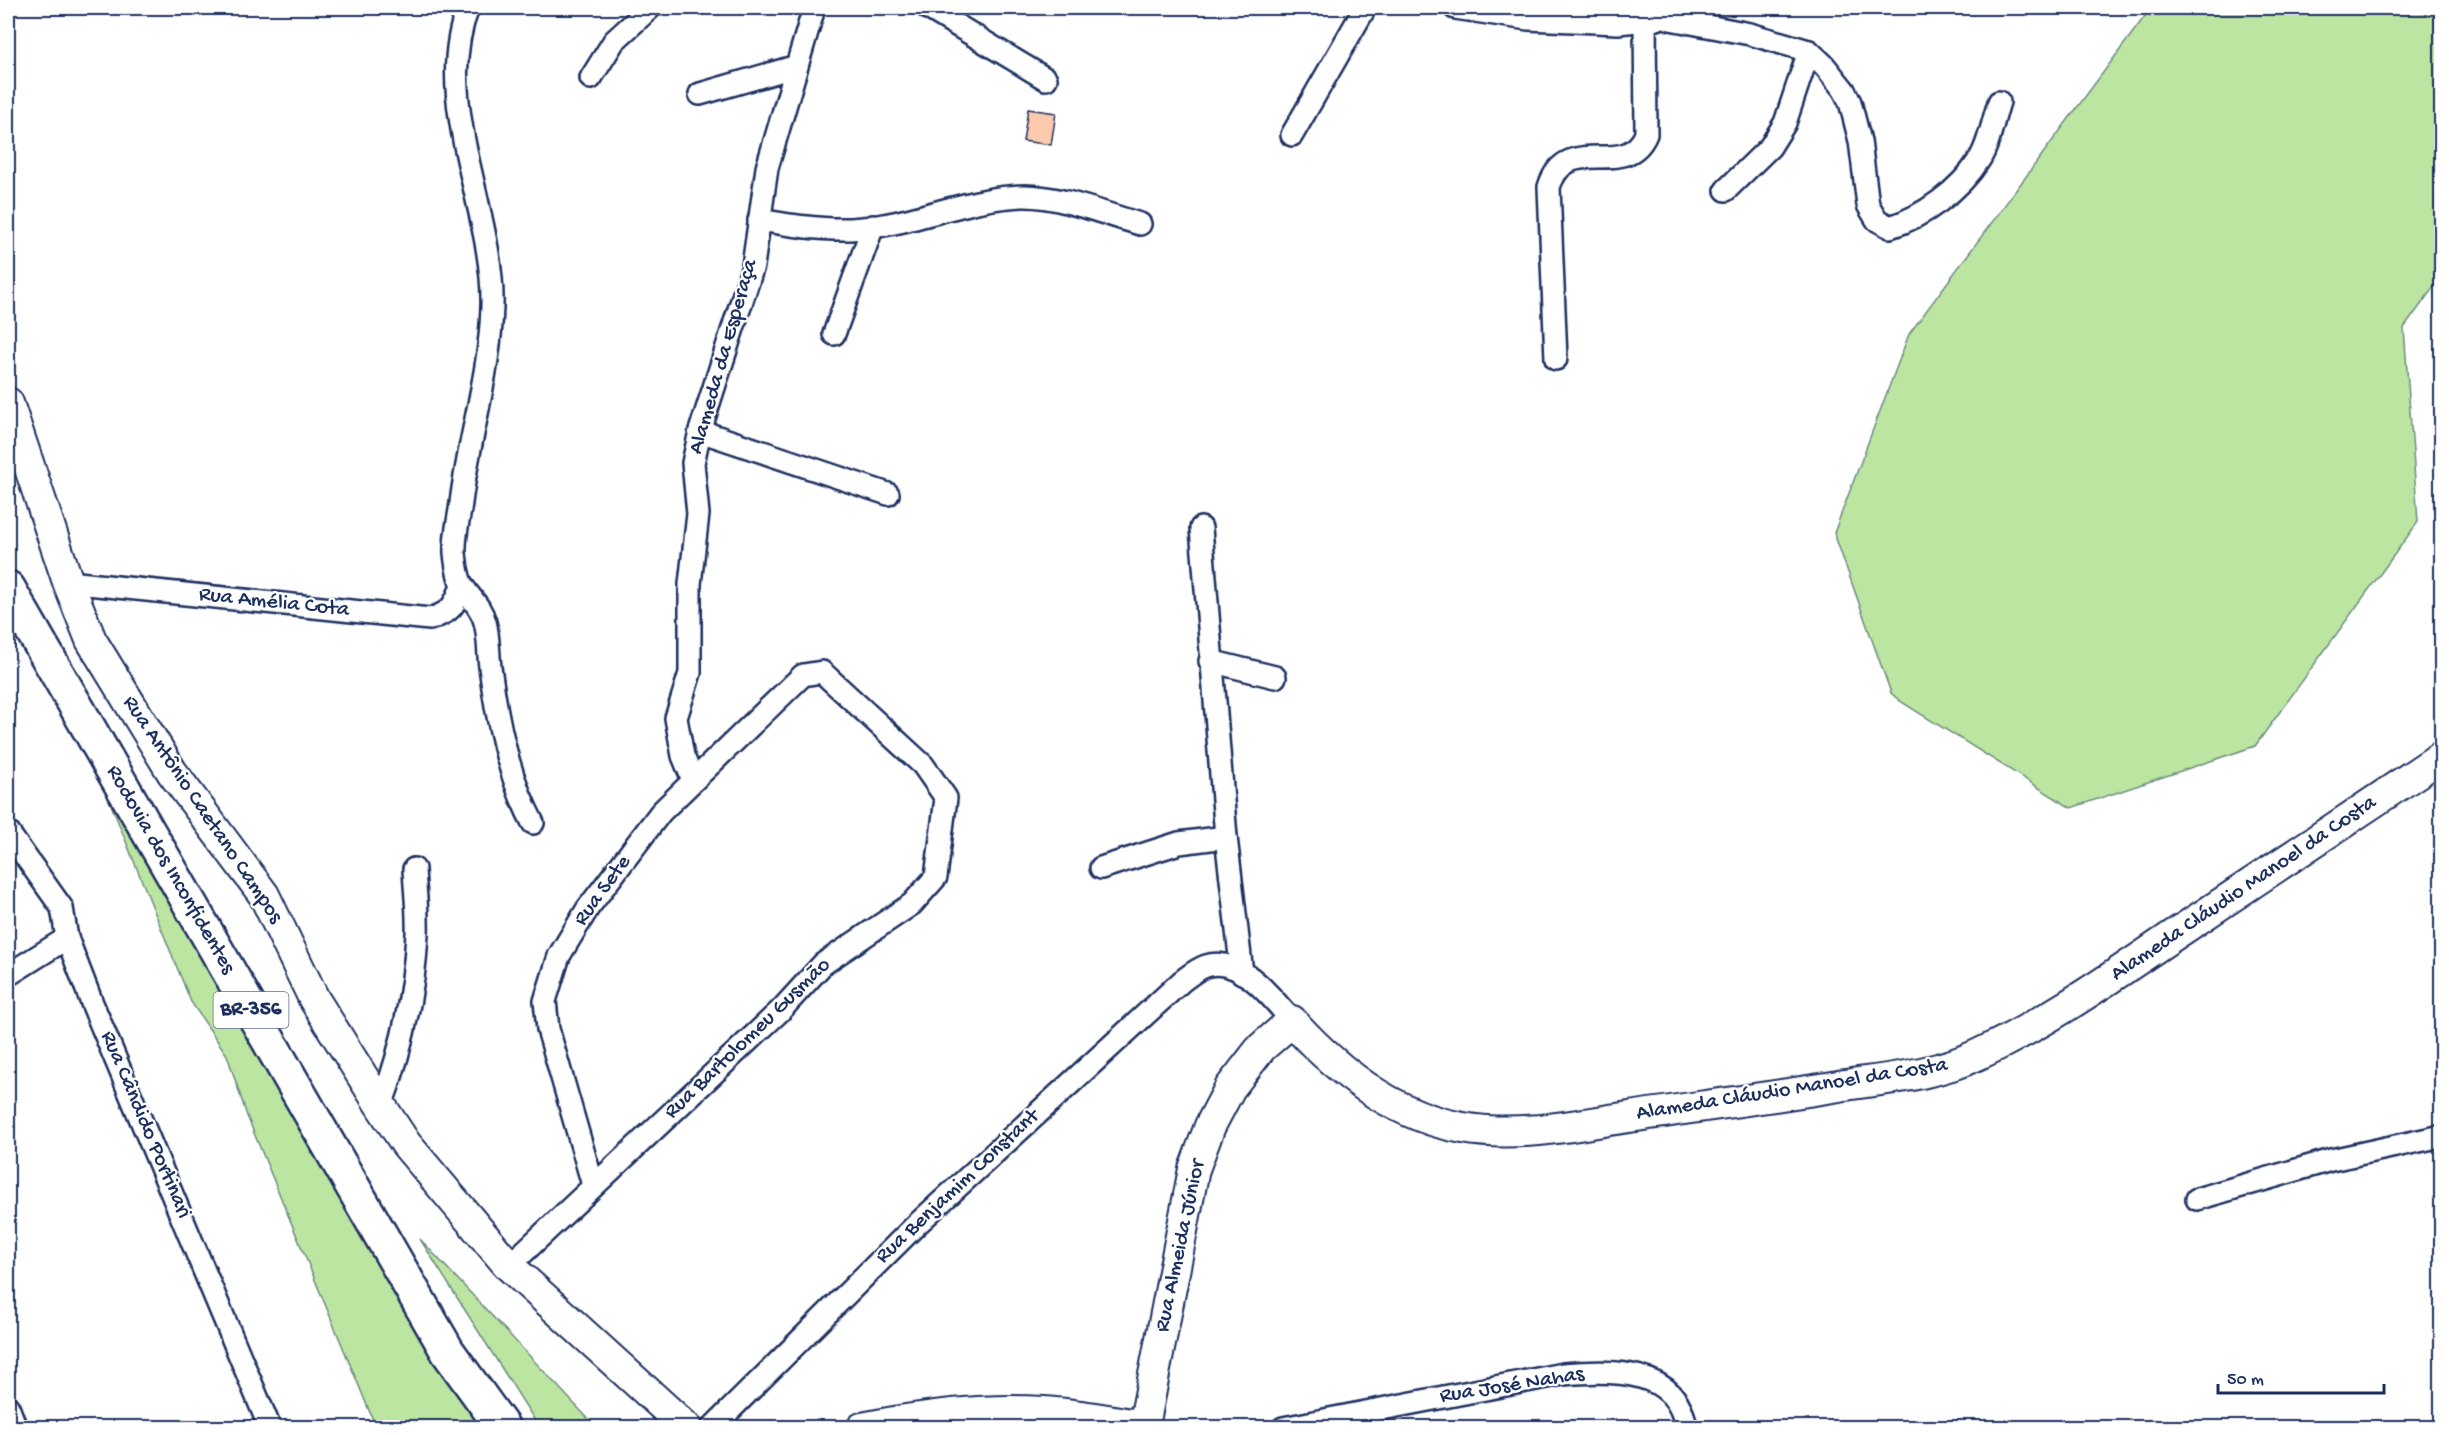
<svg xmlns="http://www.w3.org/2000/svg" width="2449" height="1435" viewBox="0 0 2449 1435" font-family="'Gochi Hand',sans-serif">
<rect width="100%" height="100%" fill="#fff"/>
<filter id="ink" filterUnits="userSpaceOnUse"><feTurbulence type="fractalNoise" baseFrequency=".0167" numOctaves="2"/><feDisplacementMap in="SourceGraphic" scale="12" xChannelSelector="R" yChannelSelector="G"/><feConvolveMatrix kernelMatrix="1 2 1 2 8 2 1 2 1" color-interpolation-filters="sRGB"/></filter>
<g filter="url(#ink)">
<g fill="#bce5a1" stroke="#6c8a80" stroke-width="1.5">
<polygon points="2151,8 2441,8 2441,277 2404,328 2418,522 2255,746 2071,808 1900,701 1891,693 1834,533 1909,334"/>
<polygon points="97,770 497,1427 376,1427 247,1116 227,1055 191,1002"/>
<polygon points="420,1239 596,1427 539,1427"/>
</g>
<polygon fill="#fdcaae" stroke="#1b2f5e" stroke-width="1.5" points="1028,109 1056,113 1051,145 1023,141"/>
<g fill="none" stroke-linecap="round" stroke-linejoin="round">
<defs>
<g id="street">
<path d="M 468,8 C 431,99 495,213 492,307 C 490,374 469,437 461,503 C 459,519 454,537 455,553 C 456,563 458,580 464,588 C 472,600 481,607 485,622 C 489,637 488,651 490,667 C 497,720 508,776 533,823"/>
<polyline points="928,8 1046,79"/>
<polyline points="1455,8 1528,19 1618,23 1657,19"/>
<path d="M 1670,19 L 1750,34 L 1809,51 L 1824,65 L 1844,90 L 1850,102 L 1860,141 L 1868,205 L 1877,220 L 1890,227 C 1923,217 1960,190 1979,160 C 1989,145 1993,120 1999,102"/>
<polyline points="591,78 614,41 650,8"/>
<polyline points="700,94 797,66"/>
<polyline points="1292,135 1365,8"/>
<polyline points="1726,190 1770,147 1785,123 1809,51"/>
<path d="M 759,220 C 789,225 819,230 850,229 C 909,227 965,197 1025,196 C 1060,196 1105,214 1140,224"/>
<polyline points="834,334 873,226"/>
<path d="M 1556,359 L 1549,187 C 1567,130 1625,182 1646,134 L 1645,19"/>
<polyline points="700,431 888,494"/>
<polyline points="1201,528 1226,837 1242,973"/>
<path d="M 68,582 L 430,619 C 451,612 454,607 462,586"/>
<polyline points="1210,661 1275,677"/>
<polyline points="693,780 683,756 676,718 690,673 690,584 698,514 693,463 700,431 753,266 767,168 814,8"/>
<polyline points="8,832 62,908 67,938 92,1003 270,1428"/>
<polyline points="1101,868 1179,843 1226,837"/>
<polyline points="8,975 67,938"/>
<path d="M 381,1106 C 402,1050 414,994 417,934 C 418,913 415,890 414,869"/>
<polyline points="2197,1199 2331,1160 2442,1136"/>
<polyline points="509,1266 781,1010 823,964 912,904 936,877 946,798 923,765 822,672 803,675 661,812 588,908 559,956 545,1001 548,1029 593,1185"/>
<polyline points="8,1407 16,1428"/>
<path d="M 712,1428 L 915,1226 L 1182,981 C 1189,976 1197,969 1206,966 C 1240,955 1273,999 1292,1021"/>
<path d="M 1283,1428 L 1563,1374 C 1610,1370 1678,1367 1686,1428"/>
</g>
<g id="secondary">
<polyline points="8,403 68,582 91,640 172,772 264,895 314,999 381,1106 406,1144 509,1266 687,1428"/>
<path d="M 862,1428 C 923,1416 982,1408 1044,1412 C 1077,1414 1111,1421 1144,1426 L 1194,1169 L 1210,1126 L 1230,1088 L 1261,1048 L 1292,1021 C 1337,1071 1394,1116 1463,1128 C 1517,1138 1575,1125 1629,1117 C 1697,1107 1765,1098 1833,1087 C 1880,1079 1933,1076 1977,1055 C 2049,1022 2114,975 2180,931 C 2267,873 2355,815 2442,756"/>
</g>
<polyline id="primary" points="8,588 448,1352 503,1428"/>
</defs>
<use href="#street" stroke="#1b2f5e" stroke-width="26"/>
<use href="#secondary" stroke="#1b2f5e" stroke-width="34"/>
<use href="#primary" stroke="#1b2f5e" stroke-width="38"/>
<use href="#street" stroke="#fff" stroke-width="21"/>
<use href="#secondary" stroke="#fff" stroke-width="30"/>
<use href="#primary" stroke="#fff" stroke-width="33"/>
</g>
</g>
<g text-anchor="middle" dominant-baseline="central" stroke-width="4.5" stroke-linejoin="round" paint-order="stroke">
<rect fill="#fff" stroke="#5f6d8e" stroke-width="1.5" x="213.5" y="992" width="75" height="36" rx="4.5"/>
<g font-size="21" font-weight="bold" fill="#1b2f5e">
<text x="251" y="1010">BR-356</text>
</g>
<g font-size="22" fill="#1b2f5e" stroke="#fff">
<text transform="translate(724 357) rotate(-74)">Alameda da Esperaça</text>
<text transform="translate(274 603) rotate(6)">Rua Amélia Cota</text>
<text transform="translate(202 810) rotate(56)">Rua Antônio Caetano Campos</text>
<text transform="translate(170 870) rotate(60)">Rodovia dos Inconfidentes</text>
<text transform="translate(2244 889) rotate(-34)">Alameda Cláudio Manoel da Costa</text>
<text transform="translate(603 891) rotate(-54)">Rua Sete</text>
<text transform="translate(748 1039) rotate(-44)">Rua Bartolomeu Gusmão</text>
<text transform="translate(1792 1090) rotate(-9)">Alameda Cláudio Manoel da Costa</text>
<text transform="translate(145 1125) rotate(67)">Rua Cândido Portinari</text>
<text transform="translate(958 1187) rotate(-43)">Rua Benjamim Constant</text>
<text transform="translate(1181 1246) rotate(-78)">Rua Almeida Júnior</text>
<text transform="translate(1512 1386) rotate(-9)">Rua José Nahas</text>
</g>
</g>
<rect width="2449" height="1435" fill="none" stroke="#fff" stroke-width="30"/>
<rect x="15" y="15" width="2419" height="1405" fill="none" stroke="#1b2f5e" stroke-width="2" filter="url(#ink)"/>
<path d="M2218 1384v9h166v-9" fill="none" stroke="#1b2f5e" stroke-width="3"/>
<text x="2227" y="1384" font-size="18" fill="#1b2f5e" stroke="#ffffff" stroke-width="4.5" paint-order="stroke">50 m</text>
</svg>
